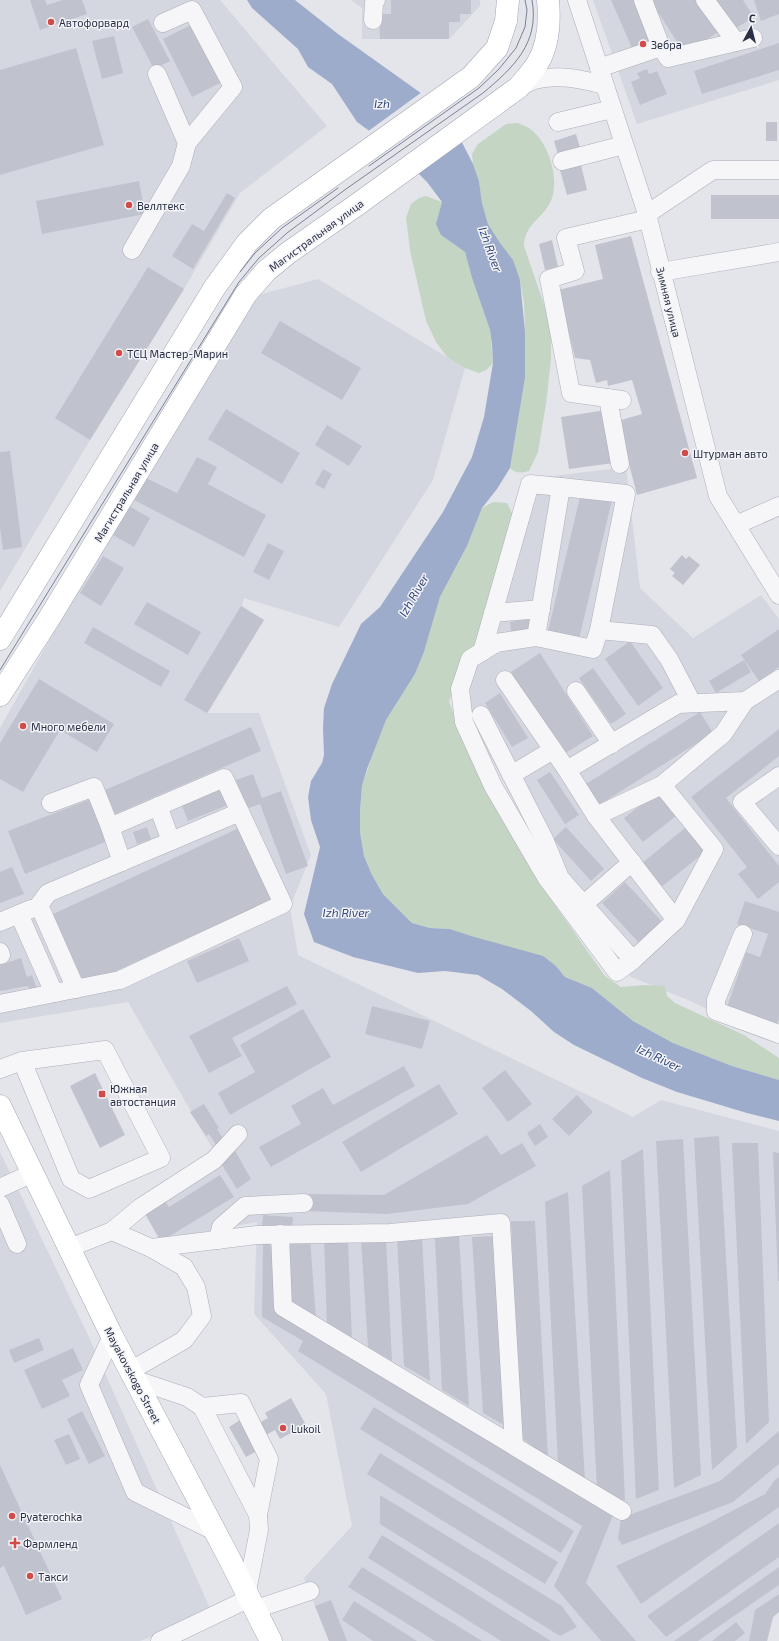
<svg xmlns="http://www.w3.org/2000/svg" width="779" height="1641" viewBox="0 0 779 1641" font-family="'Exo 2',sans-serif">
<rect width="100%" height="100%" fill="#e3e5eb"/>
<g fill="#d5d7e0">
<polygon points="0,0 220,0 327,126 240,193 184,289 90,440 0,591"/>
<polygon points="351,0 480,0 480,6 449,39 362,39 362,8"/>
<polygon points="593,0 779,0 779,80 637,124"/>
<polygon points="318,279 465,368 433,480 339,627 244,598 242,606 264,620 208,713 259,713 311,855 290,907 298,955 633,1117 661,1100 779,1131 779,1612 773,1617 767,1641 329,1641 304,1578 352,1526 326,1394 254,1314 257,1222 160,1240 144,1212 219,1160 128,1002 0,1023 0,728 55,630 255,296"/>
<polygon points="626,467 640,588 693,638 761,595 779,619 779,1043 688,1000 631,977 554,881 468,712 464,686 529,479"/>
<polygon points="0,1152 87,1333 212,1613 140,1641 0,1641"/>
</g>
<g fill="#c5d5c4">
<path d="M 518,123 C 521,125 526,126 529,128 C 549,141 561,182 550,203 C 540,221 525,224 524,246 L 550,322 L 551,337 L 551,359 L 546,404 L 538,452 L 529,471 C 522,473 516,474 510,468 L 525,378 L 525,332 L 524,303 L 520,280 L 488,224 L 482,203 L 479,181 L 473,164 L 472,154 L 478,144 L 506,124 Z"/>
<polygon points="426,196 442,202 440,210 441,235 465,252 472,278 490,330 493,363 486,370 479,373 465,368 447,357 436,342 426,321 410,250 406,218 411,204 419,198"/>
<polygon points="493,502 507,503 512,513 477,647 462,656 449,702 479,775 535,869 545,891 605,976 621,987 645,985 665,986 667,996 675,1003 744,1035 779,1058 779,1080 732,1066 673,1043 633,1021 592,988 565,977 556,966 450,929 430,928 412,923 383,894 372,875 364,856 360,832 360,811 362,786 375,747 386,720 415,674 424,652 440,597 467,546 482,508"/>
</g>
<polygon fill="#9eaccb" points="247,0 295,0 338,34 446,111 473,164 479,181 482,203 488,224 500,243 513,260 520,280 525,332 525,378 510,468 497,489 482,508 467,546 440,597 424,652 415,674 386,720 367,769 362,786 360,811 360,832 364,856 372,875 383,894 412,923 430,928 450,929 471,936 543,956 556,966 565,977 592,988 633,1021 673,1043 732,1066 779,1080 779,1121 747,1113 677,1092 642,1078 574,1045 554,1032 531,1011 502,989 478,975 445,971 418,973 353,957 314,942 304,914 320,847 311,820 308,797 311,781 322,763 324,755 323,729 324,708 332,684 361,624 380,607 443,512 472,457 484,417 493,363 492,345 490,330 472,278 465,252 441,235 436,224 442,202 427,182 393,148 357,122 332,84 308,67 298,49 252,8"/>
<polygon fill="#e3e5eb" points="422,92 447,110 462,138 415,173 392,150 367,132"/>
<g fill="#c0c3ce">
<polygon points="30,0 45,0 47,5 63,0 82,0 87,14 40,30"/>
<polygon points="391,0 471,0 471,14 460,14 460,22 449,22 449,39 380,39 379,14 391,14"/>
<polygon points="611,0 636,0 656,45 635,55"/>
<polygon points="650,0 696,0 718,32 685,54"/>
<polygon points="713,0 743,0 754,17 733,30"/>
<polygon points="754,0 779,0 779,14 761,21"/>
<polygon points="148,19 170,61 154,69 132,27"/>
<polygon points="195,23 224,81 192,97 163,39"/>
<polygon points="114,36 123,73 102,79 92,41"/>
<polygon points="779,43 779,70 702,94 694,71"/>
<polygon points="76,48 104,145 0,175 0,70"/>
<polygon points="647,69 649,74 657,71 667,94 640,105 631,82 640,78 637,73"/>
<rect x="766" y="122" width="11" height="19"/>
<polygon points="576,134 581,151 559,158 554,141"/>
<polygon points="581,165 587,190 567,195 560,170"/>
<polygon points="139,181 145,214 42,234 36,201"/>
<polygon points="227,193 235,198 193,269 172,256 192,224 204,231"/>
<rect x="711" y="195" width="68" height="24"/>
<polygon points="631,236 697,478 637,495 618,421 642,414 632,380 608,386 607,380 596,383 590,360 575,358 558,290 603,279 595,245"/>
<polygon points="552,240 558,267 545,270 539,244"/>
<polygon points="148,267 184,289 90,440 55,418"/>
<polygon points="280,321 361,368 342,400 261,353"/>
<polygon points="226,409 300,453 282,484 208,439"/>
<polygon points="606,410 614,463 569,469 561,417"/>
<polygon points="327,425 362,446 349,466 315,445"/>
<polygon points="10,451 22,547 3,550 0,528 0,452"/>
<polygon points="197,457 217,467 208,484 266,515 244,557 134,500 146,478 177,493"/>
<polygon points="323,469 332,474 324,489 315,484"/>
<polygon points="581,493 612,500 579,639 548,631"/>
<polygon points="129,506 150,518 134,547 113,535"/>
<polygon points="268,543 284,551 269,580 253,572"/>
<polygon points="682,555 686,559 689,556 700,565 683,585 672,576 675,573 670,569"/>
<polygon points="103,556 124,568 101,606 80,593"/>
<polygon points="147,602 201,632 188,655 134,624"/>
<polygon points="241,606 264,620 207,713 184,700"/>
<polygon points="530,619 532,629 511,632 510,622"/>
<polygon points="93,627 170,671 161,687 84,643"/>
<polygon points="779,629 779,667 759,681 741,655"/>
<polygon points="630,641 663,688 638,706 605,659"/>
<polygon points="540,653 593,736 564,754 511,672"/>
<polygon points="744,660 751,672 716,693 709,681"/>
<polygon points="593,668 626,714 611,724 579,678"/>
<polygon points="39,679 114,724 97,752 60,730 23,792 0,779 0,743"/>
<polygon points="500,693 528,738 512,747 485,703"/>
<polygon points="700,712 713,733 599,805 586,784"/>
<polygon points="251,727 261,751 115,814 105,790"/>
<polygon points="779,729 779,756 726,798 779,866 779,882 758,899 738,874 747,867 691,797"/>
<polygon points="550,772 579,815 565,824 537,780"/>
<polygon points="253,774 262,798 281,791 308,866 286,874 260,804 246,809 236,780"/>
<polygon points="221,787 228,805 188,821 181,803"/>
<polygon points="657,792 676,816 643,842 624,818"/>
<polygon points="91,799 108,841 25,874 8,831"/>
<polygon points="147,827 151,839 137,844 133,832"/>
<polygon points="241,827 274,898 84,986 51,915"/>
<polygon points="566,827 604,869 591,881 553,839"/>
<polygon points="685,828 705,852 660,888 641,864"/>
<polygon points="12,867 24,894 0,903 0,872"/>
<polygon points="625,882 664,924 641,945 602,903"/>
<polygon points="745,901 779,912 779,1019 777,1024 727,1007 746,952 760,957 768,934 737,924"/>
<polygon points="239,938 249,961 197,983 187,961"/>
<polygon points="21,958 27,977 32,975 37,989 30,991 28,986 0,991 0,965"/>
<polygon points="287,986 297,1004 232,1038 242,1056 209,1073 189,1036"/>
<polygon points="372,1006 430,1021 422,1049 365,1034"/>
<polygon points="303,1009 331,1057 230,1115 218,1093 255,1072 240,1045"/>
<polygon points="404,1066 415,1086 271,1167 259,1147 301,1124 291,1106 323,1088 333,1105"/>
<polygon points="505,1070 532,1104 508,1122 482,1088"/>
<polygon points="95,1073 125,1135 100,1148 70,1086"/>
<polygon points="439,1084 458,1114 361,1172 342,1142"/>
<polygon points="577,1095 593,1112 569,1136 552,1119"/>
<polygon points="204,1104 219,1128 217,1129 224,1140 216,1145 209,1134 206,1136 190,1112"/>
<polygon points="540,1124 548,1137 535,1146 527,1133"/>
<polygon points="487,1135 501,1155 522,1143 536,1166 468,1204 387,1214 303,1211 305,1194 384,1195"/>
<polygon points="719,1136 737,1448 712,1470 694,1138"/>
<polygon points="683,1139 701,1475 674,1488 656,1141"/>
<polygon points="732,1143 758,1143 769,1422 746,1444"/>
<polygon points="234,1149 251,1179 237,1189 219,1160"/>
<polygon points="643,1149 659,1490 636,1499 621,1161"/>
<polygon points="773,1152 779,1153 779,1281 778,1281"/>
<polygon points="610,1170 625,1500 613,1501 597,1490 582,1186"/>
<polygon points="220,1175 234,1197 168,1237 160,1240 144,1212 164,1200 169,1207"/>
<polygon points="568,1192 585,1480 558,1464 545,1202"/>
<polygon points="263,1215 293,1217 292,1229 262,1228"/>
<polygon points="511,1221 535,1221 548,1457 520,1437"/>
<polygon points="459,1236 469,1406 442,1390 435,1237"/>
<polygon points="498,1236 509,1428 483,1413 472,1237"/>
<polygon points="285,1237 310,1238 316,1319 287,1305"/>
<polygon points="386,1238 392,1361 368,1347 361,1240"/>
<polygon points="422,1238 430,1381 404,1366 397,1239"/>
<polygon points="324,1239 348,1240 352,1340 327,1327"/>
<polygon points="263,1242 270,1242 270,1246 276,1246 277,1313 613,1515 586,1583 636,1641 601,1641 554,1586 582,1526 298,1351 303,1341 262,1317"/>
<polygon points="39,1338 44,1350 14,1363 9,1350"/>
<polygon points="73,1348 83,1370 62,1380 70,1396 42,1409 24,1370"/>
<polygon points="291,1398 306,1425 280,1439 275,1430 255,1441 259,1450 246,1457 229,1427 242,1419 248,1429 268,1418 265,1413"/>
<polygon points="374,1407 574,1531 561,1553 360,1429"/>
<polygon points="82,1411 105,1456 89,1464 67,1419"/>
<polygon points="779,1431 779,1464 733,1502 622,1545 618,1538 621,1518 720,1481"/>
<polygon points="69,1434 80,1459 66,1465 54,1440"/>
<polygon points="380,1453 558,1562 545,1584 367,1474"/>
<polygon points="0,1465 62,1599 26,1615 4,1566 0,1568"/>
<polygon points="779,1477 779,1507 641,1604 616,1566 705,1525 765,1494 774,1481"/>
<polygon points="380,1495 562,1606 577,1627 560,1636 380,1524"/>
<polygon points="779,1523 779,1557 666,1637 647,1616"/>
<polygon points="382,1535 551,1641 501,1641 368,1558"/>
<polygon points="362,1567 482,1641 435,1641 348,1587"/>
<polygon points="779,1567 779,1585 698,1641 674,1641"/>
<polygon points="779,1594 779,1612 773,1617 767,1641 749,1641 755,1610"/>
<polygon points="331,1600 347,1641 329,1641 315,1606"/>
<polygon points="354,1601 417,1641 373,1641 342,1620"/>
<polygon points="736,1622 745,1633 735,1641 712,1641"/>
</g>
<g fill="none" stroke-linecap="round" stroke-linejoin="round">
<defs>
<g id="minor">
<polyline points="577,0 647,214 718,496 779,595"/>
<polyline points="705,0 736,42"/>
<polyline points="373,20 374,3 376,0"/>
<polyline points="163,23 192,10 233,87 187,143"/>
<polyline points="661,47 668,58 753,38"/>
<polyline points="599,68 661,47 643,0"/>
<path d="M 519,87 C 525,84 532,80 539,79 C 561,74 584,80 604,85"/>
<polyline points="558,122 612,109"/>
<polyline points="562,161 624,145"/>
<polyline points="647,214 713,170 779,170"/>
<polyline points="132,250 181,166 187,143 157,74"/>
<polyline points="660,272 779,252"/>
<polyline points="608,398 620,464"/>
<polyline points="622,400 571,393 549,279 575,271 566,238 648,219"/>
<polyline points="736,525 779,506"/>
<polyline points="493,613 541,609"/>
<polyline points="599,630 593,649 536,637 561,487 626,494 599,630 652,635 669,659 692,703"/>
<polyline points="536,637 496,643 470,659 460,689 464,722 493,786 546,877 617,972 633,960"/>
<polyline points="482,652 530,484 561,487"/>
<polyline points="505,680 567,770"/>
<polyline points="576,691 612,744"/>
<polyline points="481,715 544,839 560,878 633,960 676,920"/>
<polyline points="511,775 553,750"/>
<polyline points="779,776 742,802 779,846"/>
<polyline points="662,785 596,816 676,920 714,849 662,785 723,734 745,701"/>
<polyline points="158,806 171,841"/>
<polyline points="596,816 567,770 678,704 745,701 779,679"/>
<polyline points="110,827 122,862"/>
<polyline points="583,905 632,862"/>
<polyline points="19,914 54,993"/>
<polyline points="0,922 31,909"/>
<polyline points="743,934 716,1000 716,1011 779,1034"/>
<polyline points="0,952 1,955"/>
<polyline points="76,989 39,905 48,893 240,812"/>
<polyline points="0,1004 120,980 283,904 224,778 110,827 94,787 51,803"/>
<polyline points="0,1069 22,1061 105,1050 161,1158 89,1189 71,1179 22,1061"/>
<polyline points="0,1188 33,1173"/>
<polyline points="0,1204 17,1244"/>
<polyline points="112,1231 141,1207 214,1160 238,1134"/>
<polyline points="280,1234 283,1307 622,1511"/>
<polyline points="218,1240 221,1227 245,1206 304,1203"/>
<polyline points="69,1248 112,1231 151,1248 257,1235 390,1233 501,1223 514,1445"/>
<polyline points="112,1336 89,1385 135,1492 214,1531"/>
<polyline points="130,1371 184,1340 202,1316 196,1287 184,1267 151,1248"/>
<polyline points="136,1380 187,1397 202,1407 258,1515 259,1530 247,1591"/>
<polyline points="202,1407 241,1403 269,1459 258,1515"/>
<polyline points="256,1609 310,1591"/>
<polyline points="160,1641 250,1598"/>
</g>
<g id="major">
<polyline points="0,639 215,287 247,243 271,219 471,77 497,48 506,21 508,0"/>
<path d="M 0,695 L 50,617 L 246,294 L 266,271 L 288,253 L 358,204 L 519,87 C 525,79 532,72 537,64 C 549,45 550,22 548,0"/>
<polyline points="0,1106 112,1336 227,1554 271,1641"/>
</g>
</defs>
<use href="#minor" stroke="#acaeb9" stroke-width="19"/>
<use href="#major" stroke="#a2a7b7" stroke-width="23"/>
<use href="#minor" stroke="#f6f6f9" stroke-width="18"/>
<use href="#major" stroke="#fff" stroke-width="22"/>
<g stroke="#7c8195" stroke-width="1">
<polyline points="369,166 479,88 499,69 516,48 525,27 527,10 525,0"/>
<polyline points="240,272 255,253 282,228 338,188"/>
<path d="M 0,670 L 239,282 L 259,258 L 287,233 L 346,189 L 483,93 C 513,68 540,43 532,0"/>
</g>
</g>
<g fill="#d14b48" stroke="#f3f4f8" stroke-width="1.5">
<circle cx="51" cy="22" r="4"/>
<circle cx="643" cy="44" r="4"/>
<circle cx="129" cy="205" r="4"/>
<circle cx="119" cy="353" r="4"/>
<circle cx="685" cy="453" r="4"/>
<circle cx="23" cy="726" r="4"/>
<rect x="98" y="1090" width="8" height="8" rx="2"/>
<circle cx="283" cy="1428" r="4"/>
<circle cx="12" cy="1516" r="4"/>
<path d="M13 1537h4v4h4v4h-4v4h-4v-4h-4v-4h4z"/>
<circle cx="30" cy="1576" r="4"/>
</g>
<g text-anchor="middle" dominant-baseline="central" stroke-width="3" stroke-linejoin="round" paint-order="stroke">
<g font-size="11" fill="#2a2f44" stroke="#f3f4f8" text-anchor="start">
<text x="59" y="22">Автофорвард</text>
<text x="651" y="44">Зебра</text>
<text x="137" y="205">Веллтекс</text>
<text x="127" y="353">ТСЦ Мастер-Марин</text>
<text x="693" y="453">Штурман авто</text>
<text x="31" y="726">Много мебели</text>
<text x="110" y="1088">Южная<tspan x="110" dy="13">автостанция</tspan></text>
<text x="291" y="1428">Lukoil</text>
<text x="20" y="1516">Pyaterochka</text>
<text x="23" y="1543">Фармленд</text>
<text x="38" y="1576">Такси</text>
</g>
<g font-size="11" fill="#2a2f44" stroke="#f3f4f8">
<text transform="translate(316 235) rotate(-36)">Магистральная улица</text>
<text transform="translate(669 302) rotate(76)">Зимняя улица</text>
<text transform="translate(126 492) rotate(-59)">Магистральная улица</text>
<text transform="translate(133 1375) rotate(62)">Mayakovskogo Street</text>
</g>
<g font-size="12" font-style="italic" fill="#334679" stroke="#f3f4f8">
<text x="382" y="103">Izh</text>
<text transform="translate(491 249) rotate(70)">Izh River</text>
<text transform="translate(413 595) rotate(-60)">Izh River</text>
<text x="346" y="912">Izh River</text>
<text transform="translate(659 1057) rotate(25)">Izh River</text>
</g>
</g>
<g transform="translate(751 28) rotate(7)" stroke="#f3f4f8" stroke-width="3" paint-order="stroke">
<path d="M0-3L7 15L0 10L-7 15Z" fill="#2a2f44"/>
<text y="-6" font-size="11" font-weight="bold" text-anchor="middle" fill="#2a2f44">С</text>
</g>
</svg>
